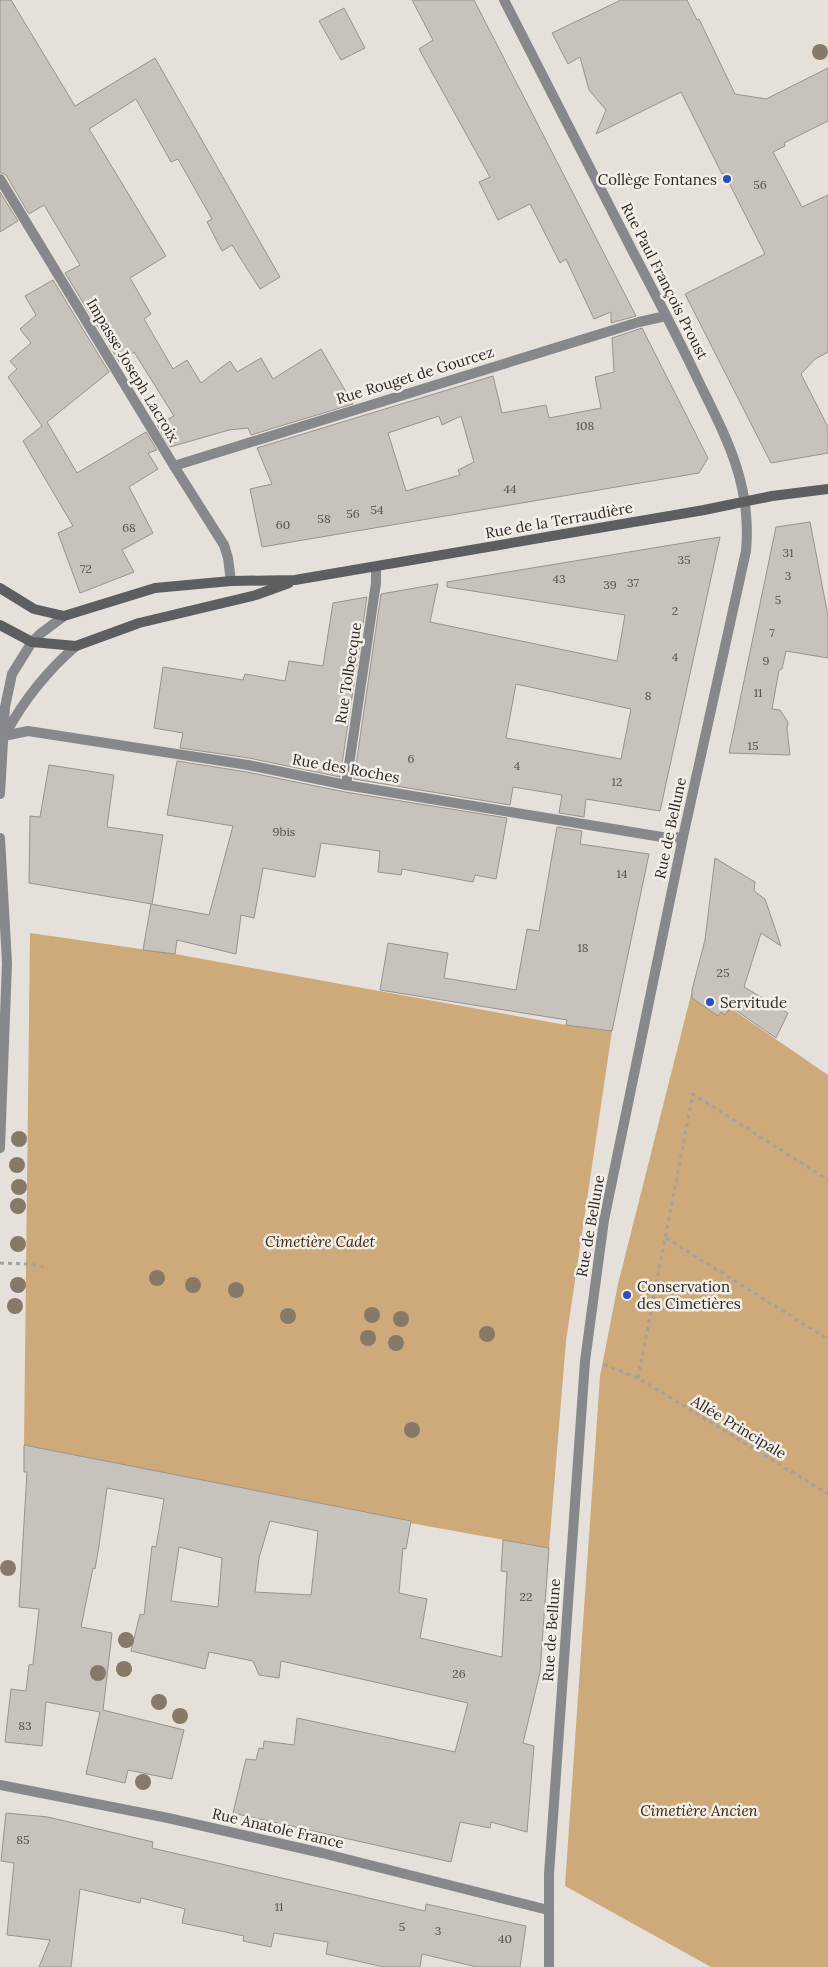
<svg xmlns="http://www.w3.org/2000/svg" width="828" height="1967" viewBox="0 0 828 1967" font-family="Lora,serif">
<rect width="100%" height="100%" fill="#e6e0da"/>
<g fill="#cea97a">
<polygon points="30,933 175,954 566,1025 612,1031 566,1341 549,1548 410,1523 410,1521 24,1445"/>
<polygon points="694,983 828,1075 828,1967 711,1967 565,1886 600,1376 618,1284"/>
</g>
<g fill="#c7c2bb" stroke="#98938d" fill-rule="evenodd">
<polygon points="0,0 11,0 75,106 155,58 280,277 260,289 232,245 222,251 207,222 212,219 178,159 171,162 136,99 89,129 166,256 130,278 151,314 144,319 173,369 187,360 201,383 230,361 237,372 261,358 273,379 321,349 353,404 251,435 248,428 229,430 170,447 157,425 174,416 134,352 120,363 65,273 80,265 44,205 29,214 6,175 0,172"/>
<polygon points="412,0 474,0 636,316 611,323 611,312 594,319 566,259 560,263 530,204 498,220 479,182 490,177 419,49 433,40"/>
<polygon points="621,0 687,0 697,20 699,19 735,94 766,99 828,68 828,121 784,143 785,146 773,152 802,207 828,195 828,352 815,359 801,374 828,427 828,453 771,463 685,294 765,254 724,173 722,174 681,92 596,134 606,110 589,90 580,57 568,64 552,33"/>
<polygon points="344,8 365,48 341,60 319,21"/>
<polygon points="0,192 18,221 0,232"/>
<polygon points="53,280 109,372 47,422 77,473 146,432 157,450 148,453 158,469 129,487 153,533 122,550 134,572 80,593 58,533 73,526 23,441 42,426 8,377 17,369 10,361 31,343 20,329 36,315 25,296"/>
<path d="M 642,328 L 708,458 L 699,473 L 262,547 L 250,489 L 272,484 L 257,448 L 493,376 L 502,413 L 546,405 L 549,418 L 601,408 L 595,377 L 614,372 L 612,338 ZM 439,416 L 442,425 L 461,416 L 474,462 L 458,470 L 460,475 L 406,491 L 388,433 Z"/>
<polygon points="810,522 828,616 828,658 786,651 782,669 779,670 772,709 780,710 788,722 787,729 790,755 729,753 776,527"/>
<path d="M 720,537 L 660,811 L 586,799 L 584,817 L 559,813 L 562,795 L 513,787 L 510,805 L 354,779 L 381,594 L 438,584 L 430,622 L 617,661 L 625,615 L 447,587 L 447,582 ZM 516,684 L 631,709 L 621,759 L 506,738 Z"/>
<polygon points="367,597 340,777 249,758 180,748 183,733 154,728 163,667 243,680 245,674 285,681 289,661 323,666 333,603"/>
<polygon points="177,761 247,772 345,792 507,818 496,879 475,875 473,882 402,869 401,875 378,872 380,851 321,843 315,877 263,868 254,918 241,915 236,954 177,940 175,954 143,950 151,904 209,915 233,826 167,815"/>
<polygon points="49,765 114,775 107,827 163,835 152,904 29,883 30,816 40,817"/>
<polygon points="557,827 582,831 580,844 649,854 612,1031 566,1025 567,1020 380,990 388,943 448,953 444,978 516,990 527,929 539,931"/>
<polygon points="715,858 755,882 754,891 765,899 781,946 761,933 744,987 788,1013 776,1038 731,1007 725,1015 721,1012 718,1016 692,998 692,990 705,940"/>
<path d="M 24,1445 L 411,1521 L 406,1549 L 403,1548 L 399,1593 L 427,1599 L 420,1638 L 502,1657 L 507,1572 L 501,1571 L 503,1540 L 549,1548 L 540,1672 L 523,1743 L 534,1746 L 527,1832 L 491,1822 L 490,1828 L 460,1822 L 451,1862 L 233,1813 L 246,1759 L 256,1760 L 259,1748 L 263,1749 L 264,1741 L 294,1745 L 297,1718 L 455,1752 L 468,1703 L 281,1661 L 279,1678 L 259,1675 L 253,1661 L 209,1652 L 205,1669 L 131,1651 L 140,1614 L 144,1615 L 152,1546 L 156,1547 L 164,1499 L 107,1488 L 99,1546 L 95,1569 L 93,1568 L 81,1627 L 112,1633 L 103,1710 L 184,1730 L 172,1779 L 128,1770 L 125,1783 L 86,1774 L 100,1712 L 46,1702 L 42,1746 L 5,1742 L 11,1689 L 26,1691 L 29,1665 L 33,1664 L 39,1609 L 19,1607 L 27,1472 L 24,1472 ZM 270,1521 L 318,1531 L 311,1595 L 255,1592 L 259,1558 ZM 179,1547 L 222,1558 L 218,1607 L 171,1601 Z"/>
<polygon points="6,1813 48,1817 153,1842 152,1848 425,1911 426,1904 526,1926 520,1967 477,1967 422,1954 420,1967 384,1967 326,1954 328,1942 274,1933 271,1947 243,1941 244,1936 182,1923 185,1909 141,1898 140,1903 80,1889 71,1967 39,1967 50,1940 7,1935 14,1863 1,1861"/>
</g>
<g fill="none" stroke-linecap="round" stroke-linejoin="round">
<g stroke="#a5a19c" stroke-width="3" stroke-dasharray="4 4" stroke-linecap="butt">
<polyline points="666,1238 828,1339"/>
<polyline points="0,1263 26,1264 48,1267"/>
<polyline points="604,1365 638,1378 828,1494"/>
<polyline points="638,1378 693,1094 828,1180"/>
</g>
<g stroke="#87888b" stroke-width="10">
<path d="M 504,0 C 547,83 589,167 632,250 C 655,294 678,337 699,382 C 727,439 752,485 746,551 L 683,837 L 604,1220 L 585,1361 L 549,1874 L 549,1967"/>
<polyline points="0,179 174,466 224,545 228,558 231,581"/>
<polyline points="174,466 639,322 666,316"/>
<path d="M 6,733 C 24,700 47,671 76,646"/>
<polyline points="4,736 28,731 248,765 346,785 668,838 683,837"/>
<polyline points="346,785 376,583 376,567"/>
<polyline points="0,794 5,707 12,674 32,642 40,634 64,616"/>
<polyline points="0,838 7,963 0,1148"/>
<polyline points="0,1785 168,1818 322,1853 548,1910"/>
</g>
<g stroke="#5c5e62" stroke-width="10">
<polyline points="0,588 34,609 64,616 155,588 231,581 295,580 704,510 772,496 828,489"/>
<polyline points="0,625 32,642 76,646 139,623 256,595 289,583"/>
</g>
</g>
<g fill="#867968">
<circle cx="820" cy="52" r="8"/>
<circle cx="19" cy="1139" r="8"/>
<circle cx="17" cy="1165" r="8"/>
<circle cx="19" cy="1187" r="8"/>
<circle cx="18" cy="1206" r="8"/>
<circle cx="18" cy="1244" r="8"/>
<circle cx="157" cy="1278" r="8"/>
<circle cx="18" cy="1285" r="8"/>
<circle cx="193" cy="1285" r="8"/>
<circle cx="236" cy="1290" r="8"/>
<circle cx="15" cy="1306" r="8"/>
<circle cx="372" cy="1315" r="8"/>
<circle cx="288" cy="1316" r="8"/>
<circle cx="401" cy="1319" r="8"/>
<circle cx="487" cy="1334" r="8"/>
<circle cx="368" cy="1338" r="8"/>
<circle cx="396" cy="1343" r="8"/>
<circle cx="412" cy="1430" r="8"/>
<circle cx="8" cy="1568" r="8"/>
<circle cx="126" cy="1640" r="8"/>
<circle cx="124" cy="1669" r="8"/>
<circle cx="98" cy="1673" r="8"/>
<circle cx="159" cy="1702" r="8"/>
<circle cx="180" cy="1716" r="8"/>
<circle cx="143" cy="1782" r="8"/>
</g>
<g fill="#2a4fbe" stroke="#f3eee7" stroke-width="2">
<circle cx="727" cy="179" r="5"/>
<circle cx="710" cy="1002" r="5"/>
<circle cx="627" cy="1295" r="5"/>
</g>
<g text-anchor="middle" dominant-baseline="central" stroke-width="5" stroke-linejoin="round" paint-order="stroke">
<g font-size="12" fill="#53504d">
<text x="760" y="184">56</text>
<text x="585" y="425">108</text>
<text x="510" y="488">44</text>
<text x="377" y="509">54</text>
<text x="353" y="513">56</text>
<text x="324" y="518">58</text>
<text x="283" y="524">60</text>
<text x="129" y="527">68</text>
<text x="788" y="552">31</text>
<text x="684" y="559">35</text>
<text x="86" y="568">72</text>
<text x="788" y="575">3</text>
<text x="559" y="578">43</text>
<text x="633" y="582">37</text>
<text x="610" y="584">39</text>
<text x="778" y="599">5</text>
<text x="675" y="610">2</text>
<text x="772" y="632">7</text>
<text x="675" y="656">4</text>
<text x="766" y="660">9</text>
<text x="758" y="692">11</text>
<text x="648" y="695">8</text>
<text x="753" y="745">15</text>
<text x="411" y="758">6</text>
<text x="517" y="765">4</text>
<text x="617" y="781">12</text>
<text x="284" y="831">9bis</text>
<text x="622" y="873">14</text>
<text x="583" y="947">18</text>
<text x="723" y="972">25</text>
<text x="526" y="1596">22</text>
<text x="459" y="1673">26</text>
<text x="25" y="1725">83</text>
<text x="23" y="1839">85</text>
<text x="279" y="1906">11</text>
<text x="402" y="1926">5</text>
<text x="438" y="1930">3</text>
<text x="505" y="1938">40</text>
</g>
<g font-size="15" fill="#2c2a28" stroke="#f3eee7" text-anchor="start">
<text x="717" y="179" text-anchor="end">Collège Fontanes</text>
<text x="720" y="1002">Servitude</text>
<text x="637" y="1286">Conservation<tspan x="637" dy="17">des Cimetières</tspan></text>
</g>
<g font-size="15" fill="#2c2a28" stroke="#f3eee7">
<text transform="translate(665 281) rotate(63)">Rue Paul François Proust</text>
<text transform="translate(133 370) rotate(59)">Impasse Joseph Lacroix</text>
<text transform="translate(415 375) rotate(-17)">Rue Rouget de Gourcez</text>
<text transform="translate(559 520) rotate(-10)">Rue de la Terraudière</text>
<text transform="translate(348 673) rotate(-81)">Rue Tolbecque</text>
<text transform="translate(346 768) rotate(10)">Rue des Roches</text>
<text transform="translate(670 828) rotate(-78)">Rue de Bellune</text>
<text transform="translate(590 1226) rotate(-80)">Rue de Bellune</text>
<text transform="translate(739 1427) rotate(31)">Allée Principale</text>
<text transform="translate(551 1630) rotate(-86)">Rue de Bellune</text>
<text transform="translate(278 1828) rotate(13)">Rue Anatole France</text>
</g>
<g font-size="15" font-style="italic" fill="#38250a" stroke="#f3eee7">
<text x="320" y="1241">Cimetière Cadet</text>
<text x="699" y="1810">Cimetière Ancien</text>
</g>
</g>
</svg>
